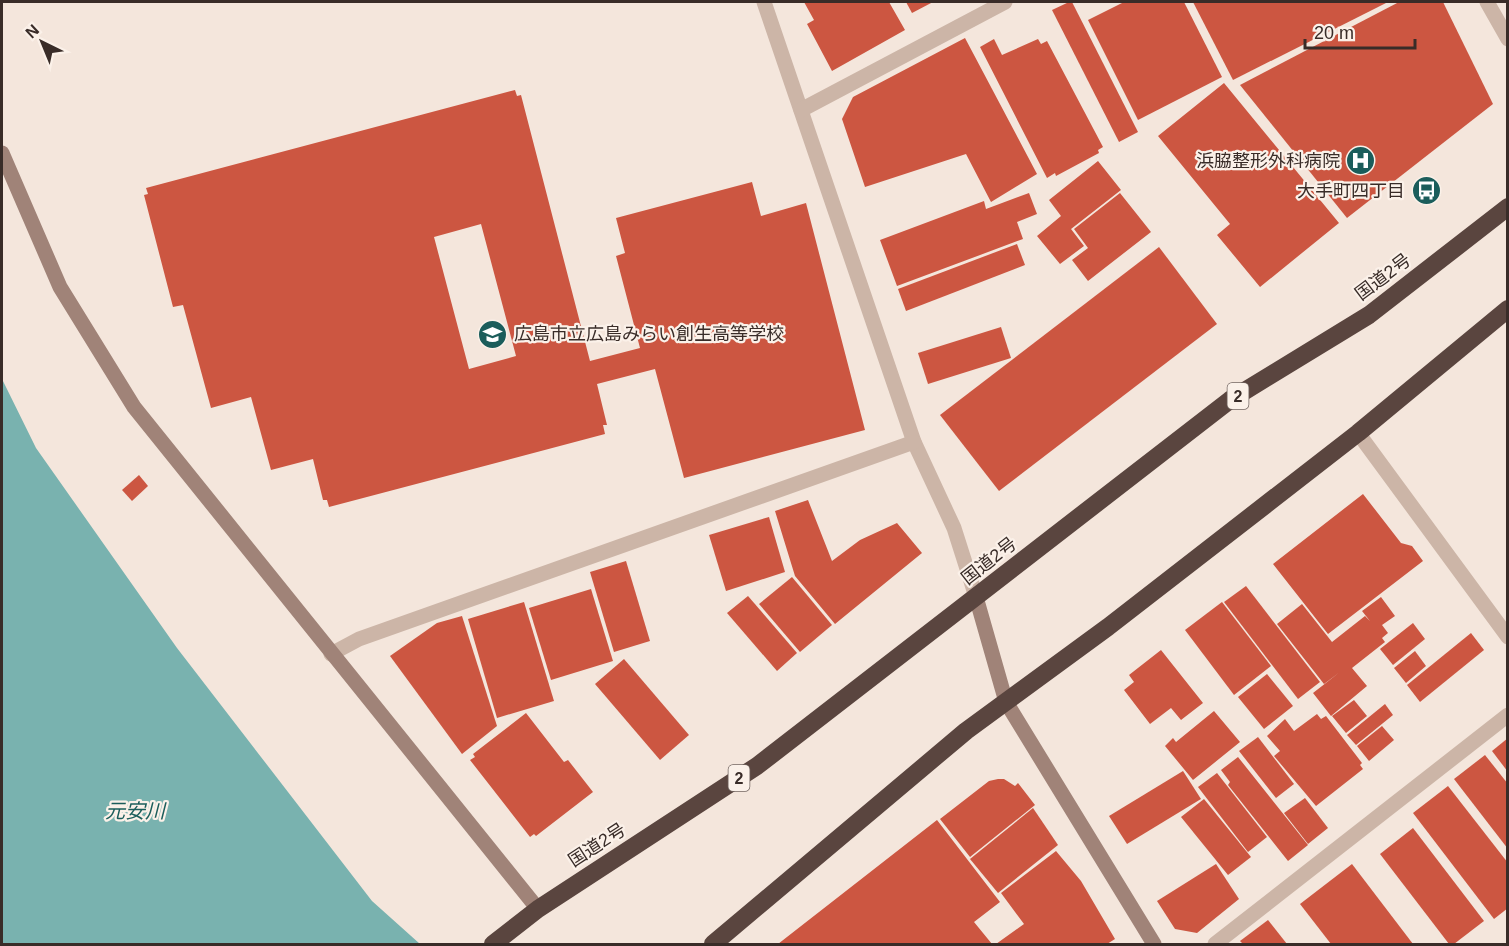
<svg xmlns="http://www.w3.org/2000/svg" width="1509" height="946" viewBox="0 0 1509 946" font-family="Helvetica,'Noto Sans JP',sans-serif">
<rect width="100%" height="100%" fill="#f4e6dc"/>
<polygon fill="#79b2af" points="2,379 36,448 177,648 372,901 420,944 2,944"/>
<g fill="#cc5641" fill-rule="evenodd">
<polygon points="804,2 889,2 905,30 832,71 807,24 814,20"/>
<polygon points="906,2 933,2 912,13"/>
<polygon points="1069,2 1072,2 1138,132 1119,142 1052,10"/>
<polygon points="1124,2 1184,2 1222,77 1138,120 1088,20"/>
<polygon points="1193,2 1388,2 1233,80"/>
<polygon points="1399,2 1443,2 1493,104 1347,218 1240,85"/>
<polygon points="965,38 1037,174 991,202 966,154 865,187 842,119 853,97"/>
<polygon points="994,39 1002,55 1038,39 1041,44 1047,41 1103,147 1098,150 1099,153 1056,176 1055,173 1047,178 980,47"/>
<polygon points="1224,83 1339,223 1260,287 1217,235 1230,224 1158,136"/>
<path d="M 515,90 L 517,96 L 521,95 L 590,361 L 640,348 L 616,256 L 625,253 L 616,218 L 752,182 L 761,216 L 806,203 L 865,430 L 684,478 L 655,369 L 597,384 L 607,425 L 603,425 L 605,434 L 329,507 L 327,500 L 323,500 L 313,459 L 271,470 L 251,397 L 211,408 L 183,305 L 173,307 L 144,195 L 148,194 L 146,188 ZM 481,224 L 516,356 L 469,369 L 434,237 Z"/>
<polygon points="1098,161 1121,190 1071,229 1084,246 1060,264 1037,236 1061,216 1049,200"/>
<polygon points="1029,193 1037,214 1017,222 1023,239 897,286 880,240 984,201 986,209"/>
<polygon points="1120,193 1151,232 1088,281 1072,260 1088,248 1074,229"/>
<polygon points="1017,244 1025,265 906,311 898,289"/>
<polygon points="1159,247 1217,324 999,491 940,415"/>
<polygon points="1001,327 1011,358 928,384 918,353"/>
<polygon points="139,475 148,486 132,501 122,490"/>
<polygon points="1363,494 1401,543 1412,546 1423,561 1328,634 1273,564"/>
<polygon points="808,500 832,561 860,540 897,523 922,553 835,624 795,576 775,511"/>
<polygon points="769,517 785,572 726,591 709,535"/>
<polygon points="626,561 650,641 614,652 590,572"/>
<polygon points="792,577 832,625 800,652 759,604"/>
<polygon points="1246,586 1320,682 1298,699 1224,602"/>
<polygon points="591,589 613,661 551,680 529,608"/>
<polygon points="748,596 797,653 777,671 727,613"/>
<polygon points="1381,597 1395,616 1382,625 1388,633 1382,638 1385,642 1352,668 1367,686 1331,716 1313,693 1340,672 1324,684 1277,624 1302,604 1332,642 1365,616 1370,621 1362,611"/>
<polygon points="524,602 554,701 497,718 468,619"/>
<polygon points="1222,602 1271,666 1234,695 1185,630"/>
<polygon points="462,616 497,726 462,754 390,656 437,623"/>
<polygon points="1413,623 1425,639 1393,665 1380,649"/>
<polygon points="1471,633 1484,650 1420,702 1407,685"/>
<polygon points="1161,650 1203,703 1181,720 1171,708 1150,724 1124,690 1134,682 1129,675"/>
<polygon points="1415,651 1426,666 1406,683 1394,668"/>
<polygon points="624,659 689,735 660,760 595,684"/>
<polygon points="1267,674 1293,706 1264,729 1238,697"/>
<polygon points="1354,700 1367,716 1346,733 1332,716"/>
<polygon points="1385,704 1393,715 1356,745 1347,735"/>
<polygon points="1214,711 1240,742 1193,780 1165,746 1173,738 1176,742"/>
<polygon points="526,713 564,762 568,760 593,792 536,836 534,834 530,837 470,760 475,757 473,754"/>
<polygon points="1317,714 1321,719 1326,716 1362,763 1360,765 1363,769 1316,806 1274,756 1280,751 1267,736 1285,719 1294,731"/>
<polygon points="1382,726 1394,740 1369,761 1357,746"/>
<polygon points="1258,737 1294,784 1276,798 1239,751"/>
<polygon points="1508,738 1508,772 1492,751"/>
<polygon points="1485,755 1508,784 1508,849 1454,779"/>
<polygon points="1238,757 1308,845 1288,861 1228,785 1230,782 1221,770"/>
<polygon points="1183,771 1201,799 1127,844 1109,816"/>
<polygon points="1217,773 1267,837 1248,852 1198,787"/>
<polygon points="998,779 1004,779 1015,786 1018,783 1035,805 970,857 940,819 989,781"/>
<polygon points="1448,786 1508,863 1508,908 1494,919 1413,813"/>
<polygon points="1305,798 1328,828 1308,844 1284,813"/>
<polygon points="1204,799 1251,857 1228,875 1181,817"/>
<polygon points="1033,808 1058,845 998,893 970,859"/>
<polygon points="937,820 1000,902 974,922 992,944 778,944"/>
<polygon points="1413,828 1484,921 1454,944 1449,944 1380,854"/>
<polygon points="1056,851 1081,881 1115,939 1107,944 996,944 1024,924 1001,893"/>
<polygon points="1216,864 1239,899 1197,933 1175,929 1157,901"/>
<polygon points="1352,864 1413,944 1331,944 1300,904"/>
<polygon points="1268,920 1287,944 1243,944 1240,941"/>
</g>
<g fill="none" stroke-linecap="round" stroke-linejoin="round">
<g stroke="#ccb5a7" stroke-width="15">
<polyline points="764,2 914,442 954,528 976,597"/>
<polyline points="1487,2 1508,39"/>
<polyline points="801,110 1005,2"/>
<polyline points="1358,433 1508,637"/>
<polyline points="331,654 359,639 914,442"/>
<polyline points="1215,944 1508,715"/>
</g>
<g stroke="#a08378" stroke-width="15">
<polyline points="2,153 60,287 134,407 538,909"/>
<polyline points="976,597 1006,702 1154,944"/>
</g>
<g stroke="#5a453f" stroke-width="18">
<polyline points="493,944 538,909 757,766 1230,400 1369,315 1508,207"/>
<polyline points="713,944 966,731 1108,627 1358,433 1508,309"/>
</g>
</g>
<defs>
<symbol id="hospital-disc" viewBox="-11 -11 22 22"><circle r="9.5" fill="#1b5d5b" stroke="#fbf1e9"/><path d="M-5-5h3v3.5h4V-5h3V5h-3V1.5h-4V5h-3Z" fill="#fff"/></symbol>
<symbol id="bus-disc" viewBox="-11 -11 22 22"><circle r="9.5" fill="#1b5d5b" stroke="#fbf1e9"/><path d="M-5-6H5V4H4V6H2V4H-2V6H-4V4H-5ZM-3.5-4V0h7V-4ZM-3.5 1.2v1.5H-2V1.2ZM2 1.2v1.5H3.5V1.2Z" fill="#fff"/></symbol>
<symbol id="school-disc" viewBox="-11 -11 22 22"><circle r="9.5" fill="#1b5d5b" stroke="#fbf1e9"/><path d="M0-5L7-2L0 1L-7-2ZM-4 1L0 2.5L4 1V4Q0 6-4 4Z" fill="#fff"/></symbol>
</defs>
<g fill-rule="evenodd">
<use href="#hospital-disc" x="1344" y="144" width="33" height="33"/>
<use href="#bus-disc" x="1410" y="174" width="33" height="33"/>
<use href="#school-disc" x="476" y="318" width="33" height="33"/>
</g>
<g text-anchor="middle" dominant-baseline="central" stroke-width="4.5" stroke-linejoin="round" paint-order="stroke">
<g fill="#fbf1e9" stroke="#736762" stroke-width="1.5">
<rect x="1227.5" y="383" width="21" height="26" rx="4.5"/>
<rect x="728.5" y="765" width="21" height="26" rx="4.5"/>
</g>
<g font-size="16" font-weight="bold" fill="#392c28">
<text x="1238" y="396">2</text>
<text x="739" y="778">2</text>
</g>
<g font-size="18" fill="#392c28" stroke="#fbf1e9" text-anchor="end">
<text x="1340" y="161">浜脇整形外科病院</text>
<text x="1405" y="191">大手町四丁目</text>
<text x="514" y="334" text-anchor="start">広島市立広島みらい創生高等学校</text>
</g>
<g font-size="18" fill="#392c28" stroke="#fbf1e9">
<text transform="translate(1383 277) rotate(-37)">国道2号</text>
<text transform="translate(989 561) rotate(-38)">国道2号</text>
<text transform="translate(597 845) rotate(-33)">国道2号</text>
</g>
<g font-size="20" font-style="italic" fill="#1b5d5b" stroke="#fbf1e9">
<text x="135" y="811">元安川</text>
</g>
</g>
<rect width="1509" height="946" fill="none" stroke="#392c28" stroke-width="6"/>
<g transform="translate(42 42) rotate(317)" stroke="#fbf1e9" stroke-width="4.5" paint-order="stroke">
<path d="M0-4.5L10 22L0 15L-10 22Z" fill="#392c28"/>
<text y="-9" font-size="16" font-weight="bold" text-anchor="middle" fill="#392c28">N</text>
</g>
<path d="M1305 39v9h110v-9" fill="none" stroke="#392c28" stroke-width="3"/>
<text x="1314" y="39" font-size="18" fill="#392c28" stroke="#fbf1e9" stroke-width="4.5" paint-order="stroke">20 m</text>
</svg>
